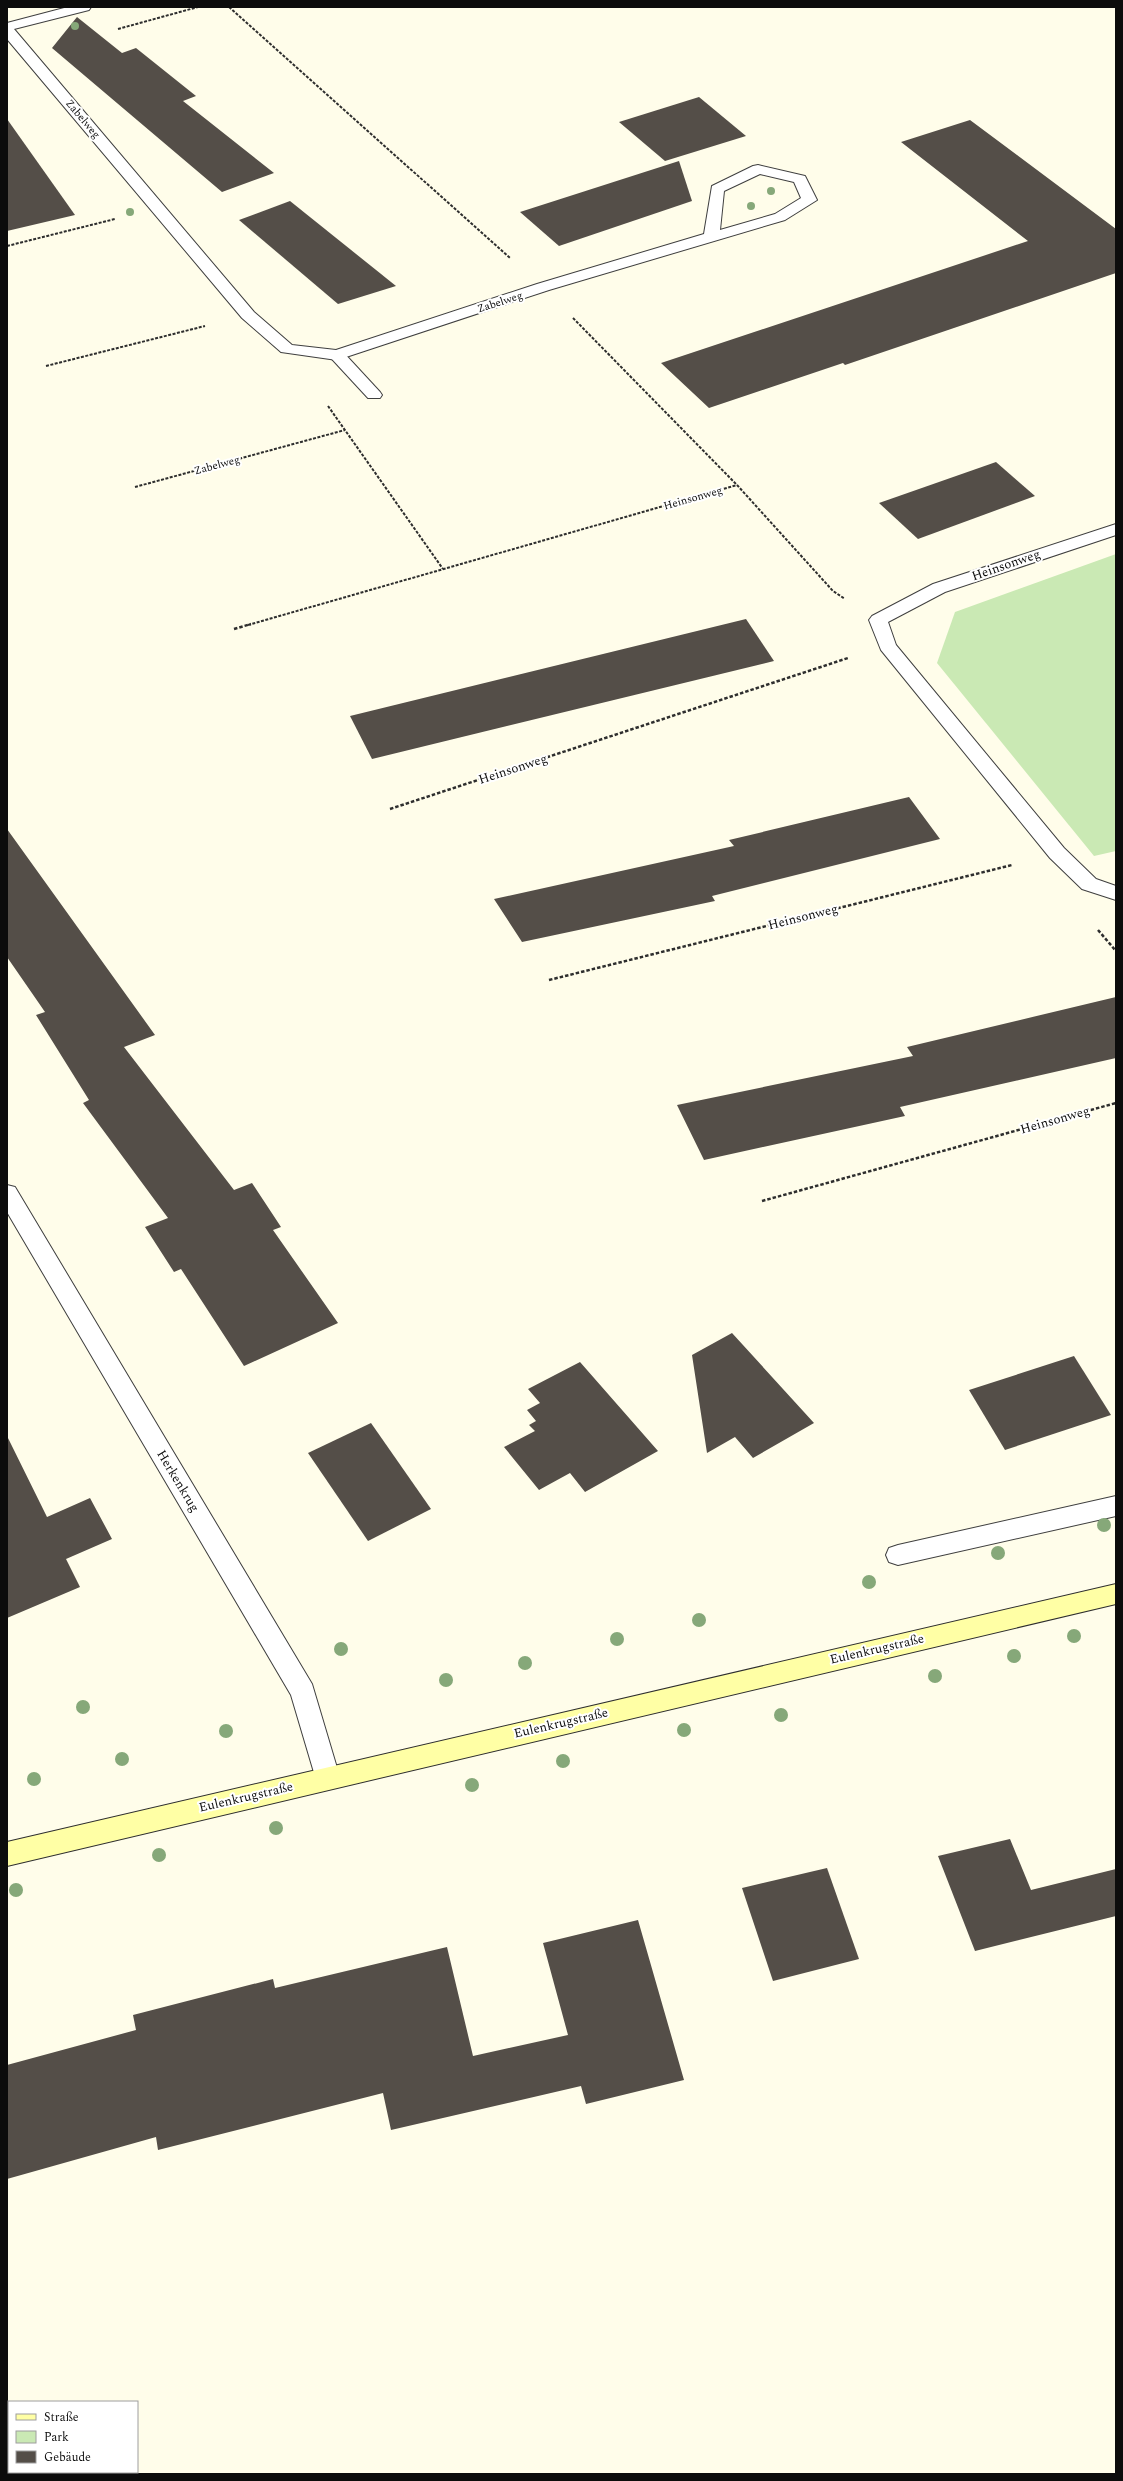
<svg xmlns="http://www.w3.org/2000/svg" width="1123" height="2481" viewBox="0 0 1123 2481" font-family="Spectral,serif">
<rect width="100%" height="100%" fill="#fffdea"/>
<polygon fill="#cae9b4" points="1116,554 1116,851 1094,856 937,663 955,612"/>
<g fill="#544e48">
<polygon points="77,17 122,53 136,48 196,96 183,101 274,173 222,192 52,48"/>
<polygon points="699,97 746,136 665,161 619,122"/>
<polygon points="7,119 75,215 7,231"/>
<polygon points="970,120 1116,229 1116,273 845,365 843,363 709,408 661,363 1028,241 901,142"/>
<polygon points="679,161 692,201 559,246 520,212"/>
<polygon points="290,201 396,286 338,304 239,220"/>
<polygon points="996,462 1035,496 918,539 879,503"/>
<polygon points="746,619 774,661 372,759 350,716"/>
<polygon points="909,797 940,839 712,896 715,901 522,942 494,899 734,846 729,840"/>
<polygon points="7,829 155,1035 124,1047 234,1190 252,1183 281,1227 273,1230 338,1323 244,1366 181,1269 174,1272 145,1227 168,1218 83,1103 89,1100 36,1015 45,1012 7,957"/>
<polygon points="1116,997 1116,1058 900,1107 905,1116 704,1160 677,1105 913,1056 907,1047"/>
<polygon points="732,1333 814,1423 753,1458 735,1437 707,1453 692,1355"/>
<polygon points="1074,1356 1111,1415 1005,1450 969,1390"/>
<polygon points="580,1362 658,1451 585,1492 570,1473 539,1490 504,1447 535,1431 529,1425 536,1421 527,1410 540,1403 528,1389"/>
<polygon points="371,1423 431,1509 368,1541 308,1453"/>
<polygon points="7,1436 47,1517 90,1498 112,1539 66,1559 80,1587 7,1618"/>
<polygon points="1010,1839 1031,1890 1116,1869 1116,1916 975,1951 938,1856"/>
<polygon points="827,1868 859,1959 773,1981 742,1888"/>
<polygon points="638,1920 684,2080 586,2104 581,2086 391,2130 383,2093 158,2150 156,2137 7,2179 7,2065 136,2030 133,2015 273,1979 275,1988 447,1947 473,2056 568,2035 543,1943"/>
</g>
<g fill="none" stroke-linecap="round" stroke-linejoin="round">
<defs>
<polygon id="lane" points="337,350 343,352 380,392 382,395 380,398 368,398 331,358 329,355"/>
<g id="street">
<path d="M 68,7 L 91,7 L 89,10 L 14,29 L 254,312 L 292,345 L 336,350 L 537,284 L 704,234 L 712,186 L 753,166 L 758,165 L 805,176 L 817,200 L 785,220 L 549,290 L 343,358 L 337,360 L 281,352 L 242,318 L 7,39 L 7,23 ZM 760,174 L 794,182 L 801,198 L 775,214 L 720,230 L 724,191 Z"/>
<polygon points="1116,524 1116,535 945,592 888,622 896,645 1064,848 1096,879 1116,886 1116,900 1082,889 1050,858 881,650 869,620 872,616 933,584"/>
<polygon points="7,1185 15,1187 312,1684 340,1778 336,1786 327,1789 318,1786 291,1695 7,1212"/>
<polygon points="1116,1496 1116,1516 898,1565 889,1562 886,1555 889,1548 898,1545"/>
</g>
<polygon id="secondary" points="1116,1584 1116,1604 7,1866 7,1842"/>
</defs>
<use href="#lane" stroke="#3f3f3f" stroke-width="2"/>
<use href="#street" stroke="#3f3f3f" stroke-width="2"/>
<use href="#secondary" stroke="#2e2e2e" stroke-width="2"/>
<g stroke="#2e2e2e" stroke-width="2" stroke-dasharray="3 1.5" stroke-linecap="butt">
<polyline points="229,7 510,258"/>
<polyline points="118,29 198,7"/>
<polyline points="7,246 115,219"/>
<polyline points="573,318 737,485 833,591 845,599"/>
<polyline points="46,366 205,326"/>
<polyline points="328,406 443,569"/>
<polyline points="135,487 345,430"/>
<polyline points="248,625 737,485"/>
</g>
<g stroke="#2e2e2e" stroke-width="2.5" stroke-dasharray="3.5 2" stroke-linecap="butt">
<polyline points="234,629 251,624"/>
<polyline points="390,809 848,658"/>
<polyline points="1098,930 1116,951"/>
<polyline points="549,980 1012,865"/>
<polyline points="762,1201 1116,1103"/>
</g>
<use href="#lane" fill="#fff" fill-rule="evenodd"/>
<use href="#street" fill="#fff" fill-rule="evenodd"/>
<use href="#secondary" fill="#ffffa5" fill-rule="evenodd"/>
</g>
<g fill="#86a879">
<circle cx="75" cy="26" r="4"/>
<circle cx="771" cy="191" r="4"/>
<circle cx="751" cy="206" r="4"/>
<circle cx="130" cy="212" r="4"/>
<circle cx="1104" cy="1525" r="7"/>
<circle cx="998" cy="1553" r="7"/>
<circle cx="869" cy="1582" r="7"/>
<circle cx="699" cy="1620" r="7"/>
<circle cx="1074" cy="1636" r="7"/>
<circle cx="617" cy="1639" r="7"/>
<circle cx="341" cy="1649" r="7"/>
<circle cx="1014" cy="1656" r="7"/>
<circle cx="525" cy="1663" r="7"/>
<circle cx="935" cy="1676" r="7"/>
<circle cx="446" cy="1680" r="7"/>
<circle cx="83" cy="1707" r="7"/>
<circle cx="781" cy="1715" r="7"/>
<circle cx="684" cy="1730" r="7"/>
<circle cx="226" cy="1731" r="7"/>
<circle cx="122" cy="1759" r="7"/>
<circle cx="563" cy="1761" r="7"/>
<circle cx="34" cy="1779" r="7"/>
<circle cx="472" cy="1785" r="7"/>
<circle cx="276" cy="1828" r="7"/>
<circle cx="159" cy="1855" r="7"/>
<circle cx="16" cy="1890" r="7"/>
</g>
<g text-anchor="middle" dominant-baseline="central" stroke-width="4" stroke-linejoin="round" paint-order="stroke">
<g font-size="11" fill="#0c0c0c" stroke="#fff">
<text transform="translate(83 119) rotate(50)">Zabelweg</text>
<text transform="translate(500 302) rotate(-18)">Zabelweg</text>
<text transform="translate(217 465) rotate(-15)">Zabelweg</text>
<text transform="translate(693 498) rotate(-16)">Heinsonweg</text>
</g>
<g font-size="13" fill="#0c0c0c" stroke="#fff">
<text transform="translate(1006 565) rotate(-19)">Heinsonweg</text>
<text transform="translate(513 769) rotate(-18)">Heinsonweg</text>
<text transform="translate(803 917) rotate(-14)">Heinsonweg</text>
<text transform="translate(1055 1120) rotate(-16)">Heinsonweg</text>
<text transform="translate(178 1481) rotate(59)">Herkenkrug</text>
<text transform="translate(877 1649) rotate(-13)">Eulenkrugstraße</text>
<text transform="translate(561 1723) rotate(-13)">Eulenkrugstraße</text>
<text transform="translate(246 1797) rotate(-13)">Eulenkrugstraße</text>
</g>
</g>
<rect width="1123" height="2481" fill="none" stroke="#0c0c0c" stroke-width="16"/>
<rect x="8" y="2401" width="130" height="72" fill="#ffffff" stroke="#9e9e9e"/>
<rect x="16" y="2414" width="20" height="6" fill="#ffffa5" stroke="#9e9e9e"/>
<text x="44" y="2421" font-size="12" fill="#0c0c0c">Straße</text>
<rect x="16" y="2431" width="20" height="12" fill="#cae9b4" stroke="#9e9e9e"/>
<text x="44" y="2441" font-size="12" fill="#0c0c0c">Park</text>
<rect x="16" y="2451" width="20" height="12" fill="#544e48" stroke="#9e9e9e"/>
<text x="44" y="2461" font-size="12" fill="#0c0c0c">Gebäude</text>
</svg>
